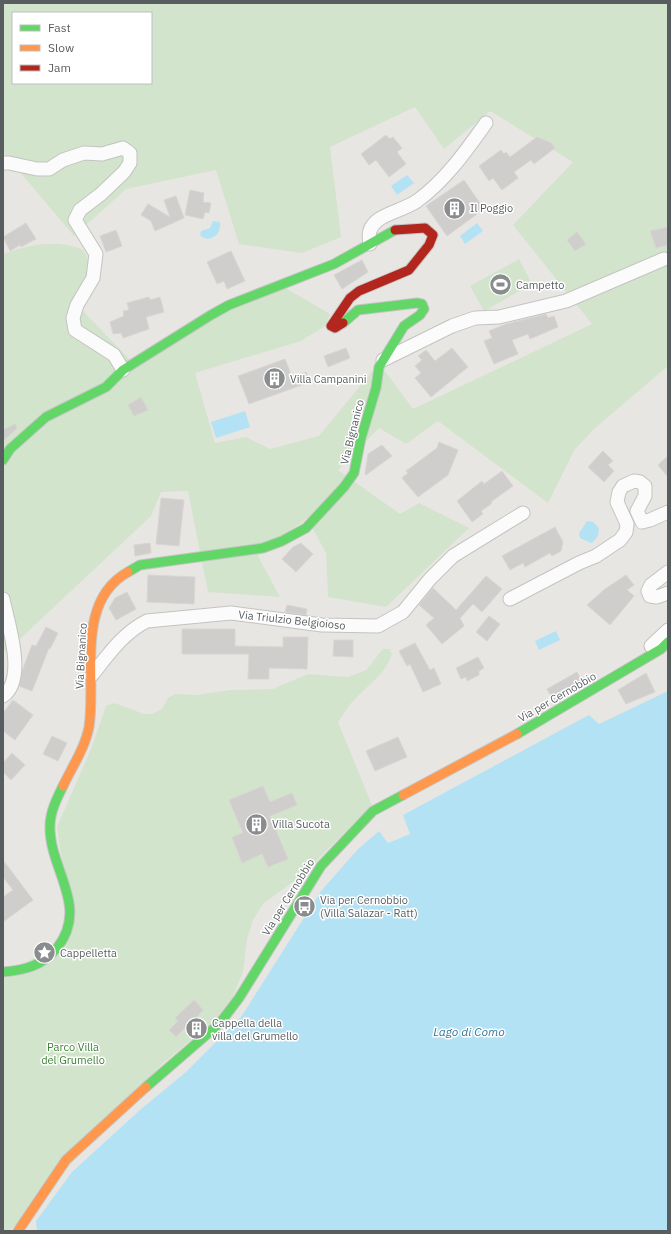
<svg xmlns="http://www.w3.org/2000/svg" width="671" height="1234" viewBox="0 0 671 1234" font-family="'IBM Plex Sans',sans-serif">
<rect width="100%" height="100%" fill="#e8e6e2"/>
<g fill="#d3e4cd" fill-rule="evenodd">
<path d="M 3,3 L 668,3 L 668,366 L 595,428 L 575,449 L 548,503 L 438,421 L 406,444 L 379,428 L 338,470 L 400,514 L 419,503 L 469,528 L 386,607 L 328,597 L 326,553 L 307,518 L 258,556 L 280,597 L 208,592 L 188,491 L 161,492 L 151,516 L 6,652 L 3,648 L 3,254 C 27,245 61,238 84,251 L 88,259 L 88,266 L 81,309 L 132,362 L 277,283 L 330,314 L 325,326 L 301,341 L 195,373 L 215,443 L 246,437 L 270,449 L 319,436 L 379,363 L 413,409 L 592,324 L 513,225 L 573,162 L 490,111 L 444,149 L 415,107 L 330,147 L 341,237 L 302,253 L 239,244 L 216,170 L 126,189 L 74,236 L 3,152 ZM 13,13 L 151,13 L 151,83 L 13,83 Z"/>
<polygon points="519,259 532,284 484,311 470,286"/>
<path d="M 383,649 L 390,649 L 392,655 C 382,679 364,687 349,706 C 345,711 342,717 338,722 L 372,805 L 302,875 L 263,904 L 253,920 L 247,939 L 243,972 L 233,996 L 217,1018 L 162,1064 L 10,1231 L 3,1231 L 3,978 L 72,932 L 57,827 L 91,749 L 106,706 L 115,703 L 144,714 L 152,714 L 162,709 L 168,698 L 175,694 L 196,695 L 230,690 L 273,689 L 308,674 L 348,677 L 366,670 Z"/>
</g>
<g fill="#b4e2f5">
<polygon points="407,175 414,183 397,195 391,186"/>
<path d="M 213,221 L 220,222 C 221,231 217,237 208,239 L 202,237 L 200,235 L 201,231 L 210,228 Z"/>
<polygon points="477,223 483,231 465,244 460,236"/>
<polygon points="245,411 250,427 216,438 211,422"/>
<path d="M 587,521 L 593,522 L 599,528 C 598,535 598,539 591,543 L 580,538 L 579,533 Z"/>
<polygon points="556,631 560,640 539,650 535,641"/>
<polygon points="668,691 668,1231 37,1231 36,1221 72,1172 141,1109 186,1072 241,1017 321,891 358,849 379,831 388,843 410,834 403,815 589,715 599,724"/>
</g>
<g fill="#d0cecc" stroke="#d8d5d2">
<polygon points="386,135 390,139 393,137 402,148 397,152 406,164 389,177 376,160 369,165 361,154"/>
<polygon points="537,137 551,143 555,148 534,164 531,160 514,172 518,178 502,190 493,178 489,181 479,166 501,150 504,154 506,152 510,157"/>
<polygon points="464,180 484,209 447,236 426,206"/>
<polygon points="190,190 204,193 203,202 211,203 209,213 205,212 203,219 185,215"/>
<polygon points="176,196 184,218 155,231 151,221 141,215 148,204 170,217 164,200"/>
<polygon points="26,223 36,239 21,247 20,245 10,251 3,237"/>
<polygon points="668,227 668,245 656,248 650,231"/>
<polygon points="116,230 122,246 106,252 100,236"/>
<polygon points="577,232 586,244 575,251 567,240"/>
<polygon points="231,251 245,281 227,289 224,281 217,284 207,262"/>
<polygon points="362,260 368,272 342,289 334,275"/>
<polygon points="149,297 150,300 160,297 164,312 146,317 149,329 123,338 121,333 113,334 110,322 124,316 123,311 129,310 127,303"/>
<polygon points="546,314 548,318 554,316 558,327 530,339 528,334 512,340 518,354 494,364 484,341 492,338 489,331 506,324"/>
<polygon points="346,348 350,358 328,367 324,356"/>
<polygon points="452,348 468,367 431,397 415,378 421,373 415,366 422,360 418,356 426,350 435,361"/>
<polygon points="285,359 292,377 306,372 310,382 249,404 238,376"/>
<polygon points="141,397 148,410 134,416 128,405"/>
<polygon points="15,424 17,428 3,441 3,430"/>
<polygon points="439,442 458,450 448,475 418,497 402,478 408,473 406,471 437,448"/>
<polygon points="382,445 392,456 366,475 365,474 368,454"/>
<polygon points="603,451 613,461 608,465 614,471 604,482 588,467"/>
<polygon points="668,456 668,477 658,465"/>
<polygon points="502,471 513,486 492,501 491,504 481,511 483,514 472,522 457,501 482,481 484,484"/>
<polygon points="161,498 184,500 179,546 156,544"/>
<polygon points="555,527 563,542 561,551 552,556 550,553 525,567 523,563 510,570 502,556"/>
<polygon points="150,543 151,553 135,556 134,545"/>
<polygon points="301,543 313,554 296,572 282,559 293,547"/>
<polygon points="148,575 195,577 194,604 147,602"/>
<polygon points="626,575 634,585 627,590 634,596 610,625 587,605 605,589"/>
<polygon points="486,576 502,589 482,612 473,604 460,618 464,626 442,644 426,625 434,618 419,605 433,588 456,610"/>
<polygon points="127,592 136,609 116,620 109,608 115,598"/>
<polygon points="287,605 307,609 306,615 285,612"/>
<polygon points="489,616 500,624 487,641 476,632"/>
<polygon points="46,627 58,633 50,649 49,648 32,691 19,686 22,671 32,645 36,646"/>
<polygon points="182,629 235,629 235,646 283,647 283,637 308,637 307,669 269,668 269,679 248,679 249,654 182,654"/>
<polygon points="334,640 353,640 353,657 333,656"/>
<polygon points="415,643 430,670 434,668 441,684 423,692 410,664 407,666 399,651"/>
<polygon points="478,657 484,668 479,671 479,675 467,681 466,677 461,679 456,668"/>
<polygon points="577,672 583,684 554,702 547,689"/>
<polygon points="646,673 655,692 626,704 618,690"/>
<polygon points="13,700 33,715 15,740 3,731 3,713"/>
<polygon points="52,736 67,743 58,761 43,754"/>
<polygon points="398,737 407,757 375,771 366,751"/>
<polygon points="12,753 25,765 11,780 3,772 3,763"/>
<polygon points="263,786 270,802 292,793 297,805 270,816 288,859 268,867 262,854 242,863 232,837 243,833 229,800"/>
<polygon points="3,860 33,900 3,922 3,897 13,890 3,877"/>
<polygon points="194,1000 203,1010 197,1017 203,1024 192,1034 186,1027 176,1037 169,1030 178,1021 175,1018"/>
</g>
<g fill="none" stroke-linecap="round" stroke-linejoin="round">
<defs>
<g id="street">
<polyline points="3,163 9,163 37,169 49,169 63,160 84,153 102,154 123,148 130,153 130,163 124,172 101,194 80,210 75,220 96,254 93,278 77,305 73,318 75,330 114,355 123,370"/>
<path d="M 370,244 C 368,234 369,227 378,220 C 387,213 405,209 417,201 C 445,181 466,151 486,123"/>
<polyline points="383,360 452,326 475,318 499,317 566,301 664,259"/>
<polyline points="668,572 651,585 648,591 650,596 657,597 668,593"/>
<path d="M 3,599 C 8,624 27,679 3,696"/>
<polyline points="510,599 579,563 596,556 620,540 626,532 627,524 617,502 619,492 623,486 634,481 640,482 645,486 645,496 637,511 642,522 650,520 668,512"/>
<polyline points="651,646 668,630"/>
<path d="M 92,675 C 108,655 124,632 147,621 L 231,613 L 322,625 L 378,626 L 403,612 L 430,579 L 453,556 L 523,513"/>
</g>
<g id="fast">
<polyline points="3,460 10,449 46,417 106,387 123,370 211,315 229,305 334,264 395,230"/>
<polyline points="128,572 140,565 263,548 282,541 306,528 344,487 354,473 361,438 376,388 379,367 404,326 420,315 424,309 422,304 417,303 358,310 343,323"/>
<polyline points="517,734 661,649 668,642"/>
<path d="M 3,972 C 25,970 42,966 57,948 C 90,906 49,870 50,826 C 50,812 57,798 63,786"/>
<polyline points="146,1087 220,1023 239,998 321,866 373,811 403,795"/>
</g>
<g id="slow">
<path d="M 63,786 C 72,767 85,748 89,727 C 97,678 74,602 128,572"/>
<polyline points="403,795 517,734"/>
<polyline points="18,1231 66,1160 146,1087"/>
</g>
<polyline id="jam" points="343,323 335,328 331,326 350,298 359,291 409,270 429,245 433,235 425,228 395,230"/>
</defs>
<use href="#street" stroke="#c3c3c2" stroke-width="15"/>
<use href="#fast" stroke="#c4c5c4" stroke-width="11"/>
<use href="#slow" stroke="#c4c5c4" stroke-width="11"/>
<use href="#jam" stroke="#c4c5c4" stroke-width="11"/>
<use href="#street" stroke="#fcfbfb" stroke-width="13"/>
<use href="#fast" stroke="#63d668" stroke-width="9"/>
<use href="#slow" stroke="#ff974d" stroke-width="9"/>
<use href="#jam" stroke="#b3261e" stroke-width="9"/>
</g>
<defs>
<symbol id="building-disc" viewBox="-11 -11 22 22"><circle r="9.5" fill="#8a8d8e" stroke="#fff"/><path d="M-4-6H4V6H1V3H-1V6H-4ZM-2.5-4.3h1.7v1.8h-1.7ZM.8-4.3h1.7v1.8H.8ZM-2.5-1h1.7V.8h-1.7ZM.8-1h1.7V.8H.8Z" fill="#fff"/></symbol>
<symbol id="stadium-disc" viewBox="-11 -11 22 22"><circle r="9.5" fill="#8a8d8e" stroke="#fff"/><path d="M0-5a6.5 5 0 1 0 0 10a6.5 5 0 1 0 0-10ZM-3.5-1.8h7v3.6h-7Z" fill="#fff"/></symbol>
<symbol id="bus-disc" viewBox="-11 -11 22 22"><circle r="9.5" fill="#8a8d8e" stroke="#fff"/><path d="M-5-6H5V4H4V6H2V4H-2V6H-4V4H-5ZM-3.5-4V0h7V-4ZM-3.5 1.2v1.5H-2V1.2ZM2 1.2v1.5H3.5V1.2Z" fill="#fff"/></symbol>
<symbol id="sight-disc" viewBox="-11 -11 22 22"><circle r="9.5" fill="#8a8d8e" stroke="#fff"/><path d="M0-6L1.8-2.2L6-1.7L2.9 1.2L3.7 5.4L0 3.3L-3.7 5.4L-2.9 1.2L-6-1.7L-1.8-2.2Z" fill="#fff"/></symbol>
</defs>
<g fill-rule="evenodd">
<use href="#building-disc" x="442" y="196" width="25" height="25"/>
<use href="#stadium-disc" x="488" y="272" width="25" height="25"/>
<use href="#building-disc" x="262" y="366" width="25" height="25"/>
<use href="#building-disc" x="244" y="812" width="25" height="25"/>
<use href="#bus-disc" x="292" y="894" width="25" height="25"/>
<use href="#sight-disc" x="32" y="940" width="25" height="25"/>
<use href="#building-disc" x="184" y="1016" width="25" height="25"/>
</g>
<g text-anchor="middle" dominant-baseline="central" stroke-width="3" stroke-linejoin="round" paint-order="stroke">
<g font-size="11" fill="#585d60" stroke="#fff" text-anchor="start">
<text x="470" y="208">Il Poggio</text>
<text x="516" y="285">Campetto</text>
<text x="290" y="379">Villa Campanini</text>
<text x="272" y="824">Villa Sucota</text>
<text x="320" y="900">Via per Cernobbio<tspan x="320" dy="13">(Villa Salazar - Ratt)</tspan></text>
<text x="60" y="953">Cappelletta</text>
<text x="212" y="1023">Cappella della<tspan x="212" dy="13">villa del Grumello</tspan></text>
</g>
<g font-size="11" fill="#585d60" stroke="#fff">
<text transform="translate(352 432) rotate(-76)">Via Bignanico</text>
<text transform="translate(292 620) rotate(6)">Via Triulzio Belgioioso</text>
<text transform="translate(81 656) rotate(-87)">Via Bignanico</text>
<text transform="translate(557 697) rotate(-30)">Via per Cernobbio</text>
<text transform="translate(288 897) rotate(-58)">Via per Cernobbio</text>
</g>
<g font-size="11" fill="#3c8235" stroke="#fff">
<text x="73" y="1047">Parco Villa<tspan x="73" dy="13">del Grumello</tspan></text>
</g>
<g font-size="12" font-style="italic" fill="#37779c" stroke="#fff">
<text x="469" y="1031">Lago di Como</text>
</g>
</g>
<rect width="671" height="1234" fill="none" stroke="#585d60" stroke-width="8"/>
<rect x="12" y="12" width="140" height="72" fill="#ffffff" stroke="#bcbebf"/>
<rect x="20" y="25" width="20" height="6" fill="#63d668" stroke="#bcbebf"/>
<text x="48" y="32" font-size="12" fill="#585d60">Fast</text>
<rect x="20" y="45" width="20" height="6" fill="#ff974d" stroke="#bcbebf"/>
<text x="48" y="52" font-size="12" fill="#585d60">Slow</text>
<rect x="20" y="65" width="20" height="6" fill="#b3261e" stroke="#bcbebf"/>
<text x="48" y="72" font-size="12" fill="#585d60">Jam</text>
</svg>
